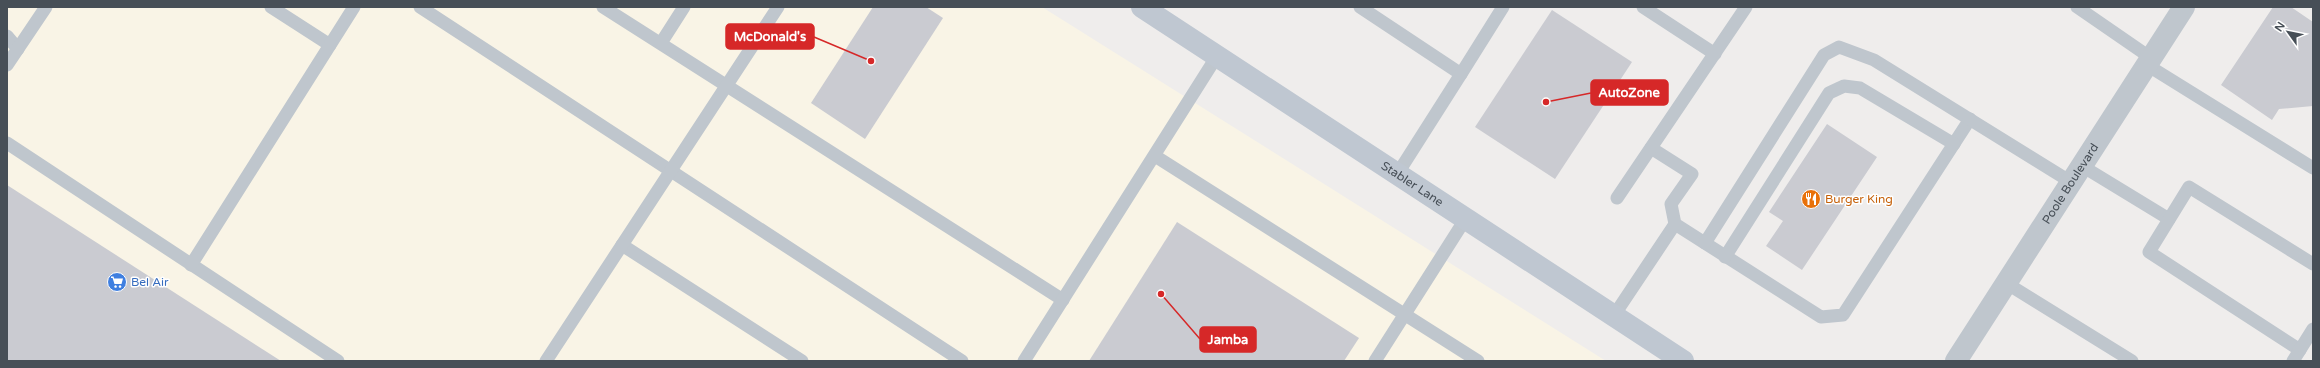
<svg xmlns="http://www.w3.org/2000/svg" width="2320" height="368" viewBox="0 0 2320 368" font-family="'Varela Round',sans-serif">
<rect width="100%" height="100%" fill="#efedec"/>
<polygon fill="#f9f4e6" points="7,7 1042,7 1606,361 7,361"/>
<g fill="#cacbd1">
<polygon points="873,7 926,7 943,18 865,139 811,103"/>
<polygon points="2273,7 2291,7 2313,22 2313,106 2279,109 2272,120 2221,85"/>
<polygon points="1552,10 1632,62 1555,179 1475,127"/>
<polygon points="1827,124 1877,157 1802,270 1766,246 1783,221 1769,212"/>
<polygon points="7,185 281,361 7,361"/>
<polygon points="1177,222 1359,338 1344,361 1089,361"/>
</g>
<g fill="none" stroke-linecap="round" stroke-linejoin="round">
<g stroke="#bfc6cd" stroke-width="13">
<polyline points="271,7 330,45"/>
<polyline points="420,7 962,361"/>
<polyline points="603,7 1063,300"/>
<polyline points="1360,7 1461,74 1398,173"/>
<polyline points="1643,7 1715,54"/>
<polyline points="2077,7 2151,58"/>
<polyline points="7,36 18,49"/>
<polyline points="661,43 684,7"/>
<polyline points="7,65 46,7"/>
<polyline points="2147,65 2313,168"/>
<polyline points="1461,74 1503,7"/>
<polyline points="7,143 338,361"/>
<polyline points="1651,148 1692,174 1671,204 1675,224 1821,317 1843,315 1970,119"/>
<polyline points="1155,156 1478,361"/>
<polyline points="2082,166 2169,219"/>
<polyline points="1617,198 1746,7"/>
<polyline points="1705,243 1824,55 1839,47 1874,60 2071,182"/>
<polyline points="622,245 802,361"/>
<polyline points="1725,257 1829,93 1844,86 1860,88 1954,144"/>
<polyline points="191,265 354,7"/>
<polyline points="2006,283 2132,361"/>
<polyline points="1613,317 1675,224"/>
<polyline points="2300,350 2149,252 2189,187 2313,264"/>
<polyline points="546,361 778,7"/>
<polyline points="1024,361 1217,56"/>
<polyline points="1375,361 1466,218"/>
<polyline points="2293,361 2313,329"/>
</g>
<path stroke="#bfc6cd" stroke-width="22" id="s1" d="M 1956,361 L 2184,7"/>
<path stroke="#bfc7d1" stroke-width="22" id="s2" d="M 1142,7 L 1683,361"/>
</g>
<defs>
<symbol id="restaurant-disc" viewBox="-11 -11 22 22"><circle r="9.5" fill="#e8710a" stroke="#fff"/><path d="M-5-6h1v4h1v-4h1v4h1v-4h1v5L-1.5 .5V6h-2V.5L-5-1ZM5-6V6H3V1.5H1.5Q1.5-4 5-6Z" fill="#fff"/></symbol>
<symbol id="supermarket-disc" viewBox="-11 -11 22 22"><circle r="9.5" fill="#3f7fe0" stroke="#fff"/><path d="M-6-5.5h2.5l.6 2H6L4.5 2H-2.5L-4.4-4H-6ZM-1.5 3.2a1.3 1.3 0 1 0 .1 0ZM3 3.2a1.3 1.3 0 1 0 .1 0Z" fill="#fff"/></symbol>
</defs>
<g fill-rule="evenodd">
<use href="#restaurant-disc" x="1800" y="188" width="22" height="22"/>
<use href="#supermarket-disc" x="106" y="271" width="22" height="22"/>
</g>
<g text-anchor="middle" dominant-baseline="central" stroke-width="3" stroke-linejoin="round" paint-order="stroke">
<g font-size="12" fill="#474f57" stroke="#fff">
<text stroke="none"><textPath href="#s2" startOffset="323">Stabler Lane</textPath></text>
<text stroke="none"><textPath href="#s1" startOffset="211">Poole Boulevard</textPath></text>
</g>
<g font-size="12" fill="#c56008" stroke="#fff" text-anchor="start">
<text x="1825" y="199">Burger King</text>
</g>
<g font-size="12" fill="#366cbe" stroke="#fff" text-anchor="start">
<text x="131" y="282">Bel Air</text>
</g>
</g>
<path fill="none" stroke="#d62828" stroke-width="1.5" d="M871 61L814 37M1546 102L1591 93M1161 294L1200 339"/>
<g fill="#d62828" stroke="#fff" stroke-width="1.5">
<circle cx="871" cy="61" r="4"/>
<circle cx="1546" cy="102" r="4"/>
<circle cx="1161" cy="294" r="4"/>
</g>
<g fill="#d62828" stroke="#d62828" stroke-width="1.5">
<rect x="726" y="24" width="88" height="25" rx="4"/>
<rect x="1591" y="80" width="77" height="25" rx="4"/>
<rect x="1200" y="327" width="56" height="25" rx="4"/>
</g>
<g font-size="13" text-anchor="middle" font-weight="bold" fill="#fff">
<text x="770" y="41">McDonald's</text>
<text x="1629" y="97">AutoZone</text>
<text x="1228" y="344">Jamba</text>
</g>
<rect width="2320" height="368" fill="none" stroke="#474f57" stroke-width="16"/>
<g transform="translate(2288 32) rotate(303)" stroke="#ffffff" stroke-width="3" paint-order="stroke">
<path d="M0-3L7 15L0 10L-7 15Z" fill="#474f57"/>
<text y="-6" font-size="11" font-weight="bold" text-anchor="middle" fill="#474f57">N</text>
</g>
</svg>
